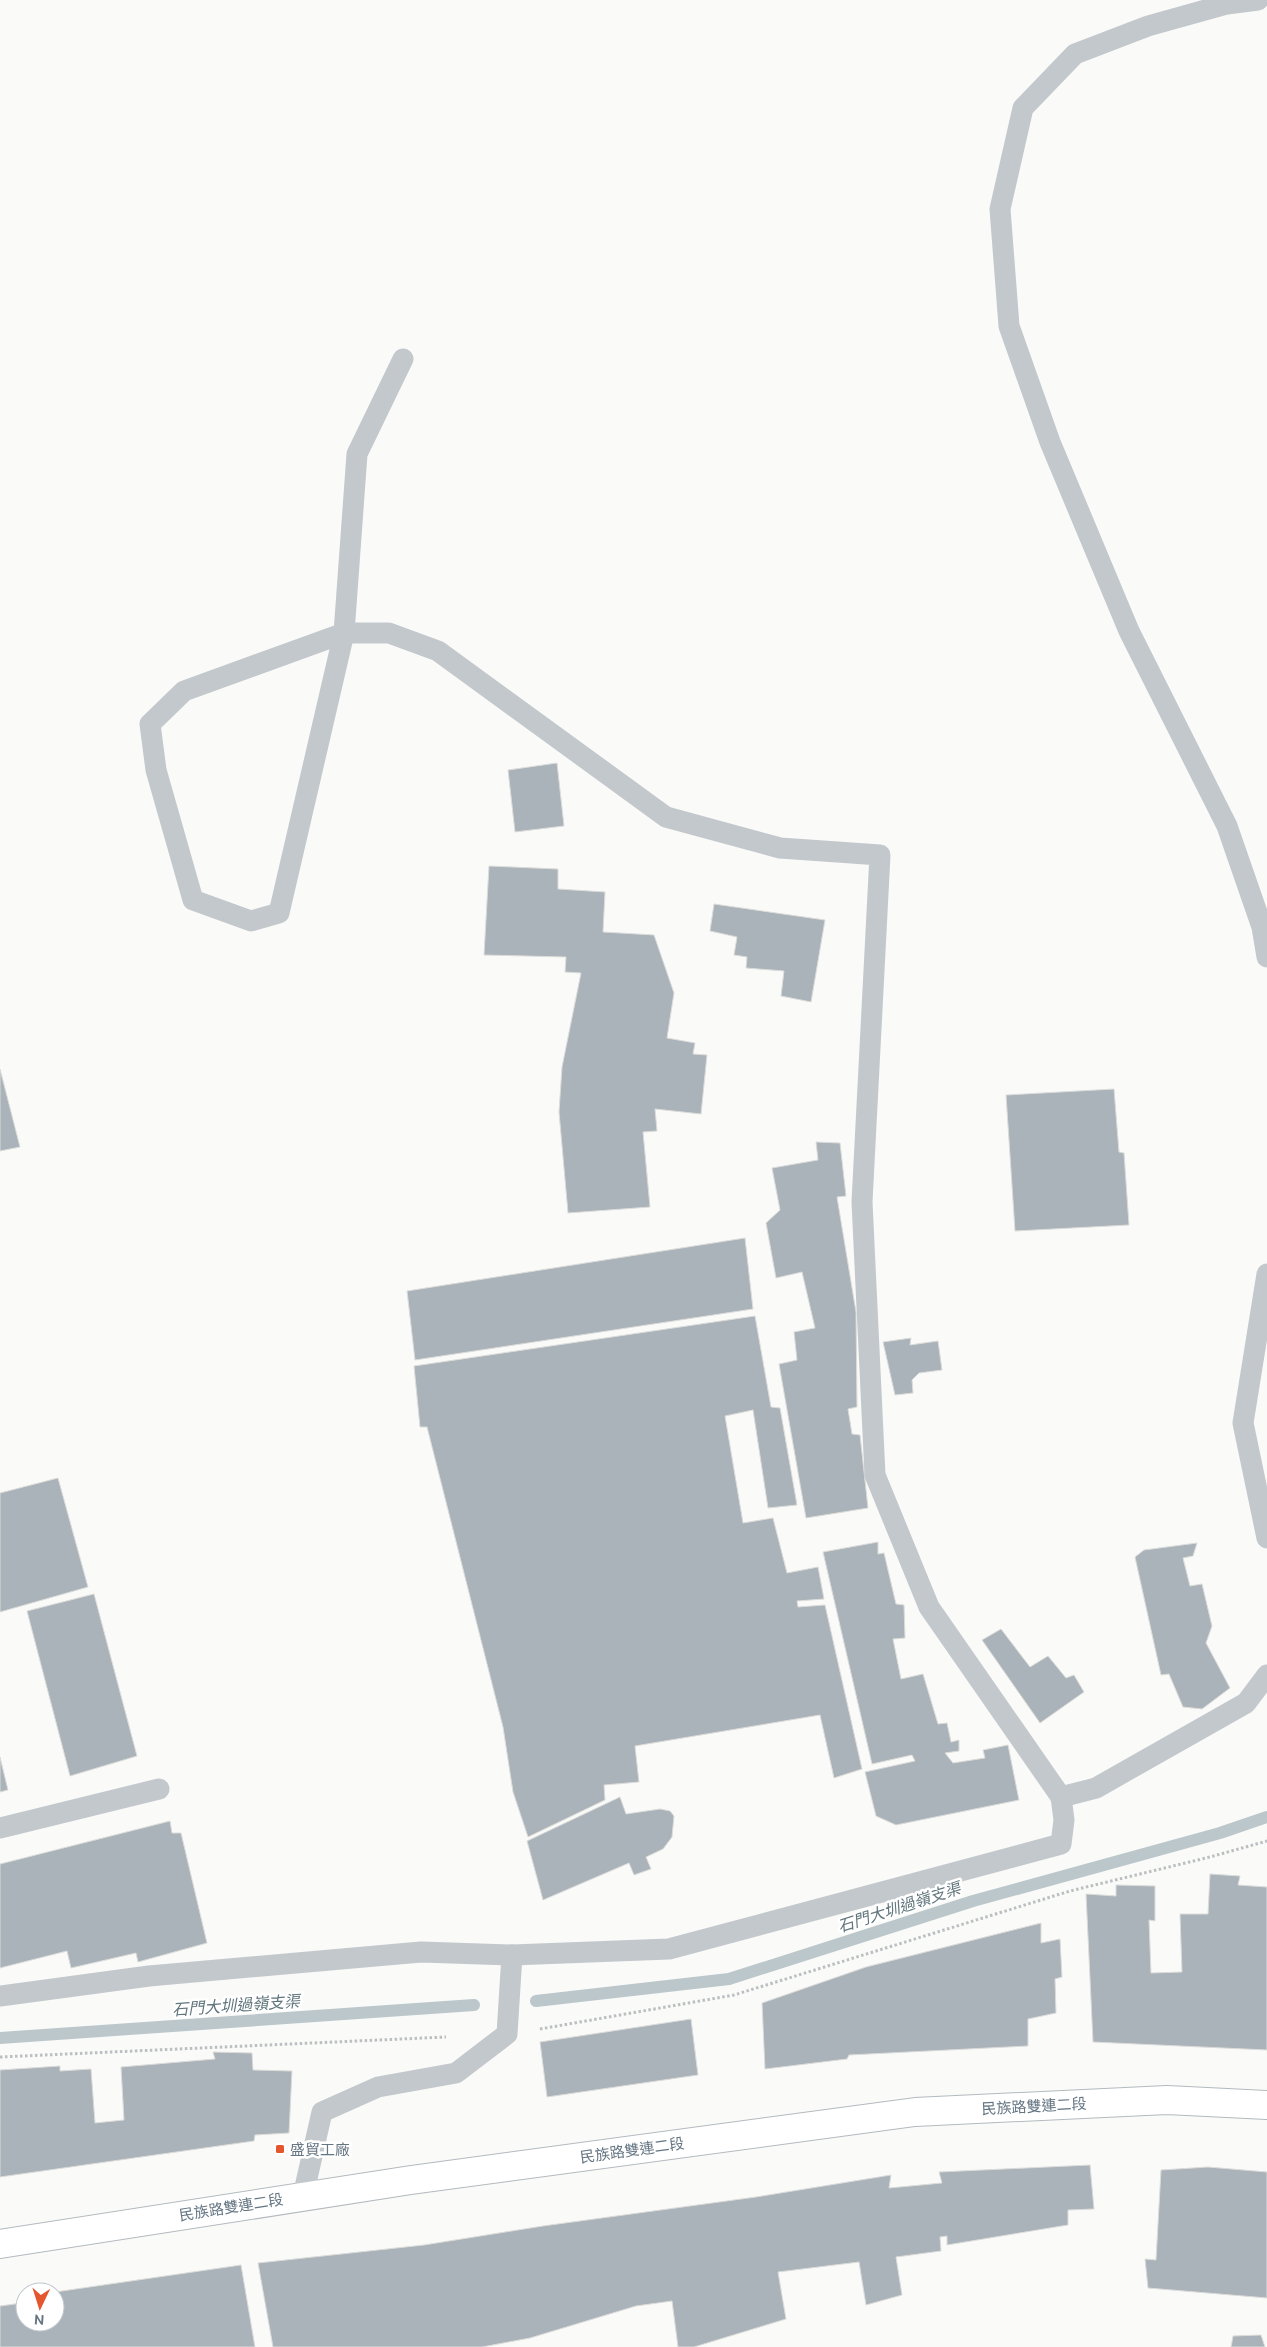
<svg xmlns="http://www.w3.org/2000/svg" width="1267" height="2347" viewBox="0 0 1267 2347" font-family="Ubuntu,'Noto Sans TC',sans-serif">
<rect width="100%" height="100%" fill="#fafaf8"/>
<g fill="none" stroke-linecap="round" stroke-linejoin="round">
<g stroke="#bbc7cb" stroke-width="12">
<polyline points="536,2001 729,1979 973,1901 1220,1833 1267,1817"/>
<polyline points="0,2038 474,2005"/>
</g>
</g>
<g fill="#aab3b9" stroke="#dcdcda">
<polygon points="557,763 564,826 515,832 508,770"/>
<polygon points="489,866 558,869 558,889 605,892 603,932 654,935 674,993 667,1038 695,1043 693,1054 707,1055 701,1114 655,1109 657,1131 643,1132 650,1207 568,1213 559,1112 562,1067 581,973 565,972 566,957 484,955"/>
<polygon points="714,904 825,920 811,1002 781,996 784,971 746,968 747,957 734,955 737,937 710,931"/>
<polygon points="0,1069 20,1147 0,1151"/>
<polygon points="1114,1089 1119,1152 1124,1153 1129,1225 1015,1231 1006,1095"/>
<polygon points="816,1142 840,1143 846,1196 837,1197 856,1312 857,1407 848,1409 852,1434 860,1435 868,1508 806,1518 779,1364 797,1360 794,1332 815,1328 802,1272 776,1278 766,1223 780,1210 772,1168 818,1160"/>
<polygon points="745,1238 753,1309 415,1360 407,1291"/>
<polygon points="755,1316 771,1407 780,1408 797,1505 768,1508 753,1410 725,1416 743,1523 773,1518 787,1573 818,1567 824,1599 797,1601 798,1607 825,1605 862,1769 834,1778 820,1715 635,1746 639,1782 604,1785 605,1800 528,1837 513,1792 503,1727 427,1427 420,1427 414,1366"/>
<polygon points="911,1338 910,1345 938,1341 942,1370 919,1373 912,1380 913,1393 895,1395 883,1342"/>
<polygon points="58,1478 88,1587 0,1612 0,1493"/>
<polygon points="878,1542 878,1554 884,1553 896,1604 904,1605 905,1638 893,1639 901,1679 923,1674 938,1724 947,1723 951,1742 959,1740 959,1751 945,1753 953,1763 985,1758 983,1750 1008,1745 1019,1800 896,1825 876,1816 865,1772 915,1761 912,1755 872,1764 823,1552"/>
<polygon points="1197,1543 1193,1556 1183,1558 1190,1586 1202,1584 1212,1626 1206,1643 1230,1688 1202,1709 1183,1707 1169,1674 1161,1675 1135,1557 1144,1550"/>
<polygon points="94,1594 137,1756 70,1776 27,1611"/>
<polygon points="1001,1629 1030,1667 1048,1656 1066,1678 1074,1675 1084,1692 1040,1723 982,1640"/>
<polygon points="0,1757 8,1790 0,1792"/>
<polygon points="620,1797 626,1814 660,1809 670,1811 674,1816 672,1837 663,1849 646,1857 651,1869 634,1875 629,1863 543,1900 527,1841"/>
<polygon points="170,1821 172,1833 181,1833 207,1943 138,1962 136,1953 71,1968 67,1951 0,1968 0,1864"/>
<polygon points="1210,1874 1240,1876 1238,1885 1267,1887 1267,2050 1093,2042 1086,1894 1116,1896 1116,1885 1155,1886 1155,1921 1149,1920 1151,1973 1182,1972 1180,1914 1208,1914"/>
<polygon points="1041,1923 1041,1943 1060,1939 1062,1977 1055,1979 1056,2013 1028,2019 1028,2046 849,2055 847,2059 765,2069 762,2003 866,1967"/>
<polygon points="691,2019 698,2075 547,2097 540,2042"/>
<polygon points="213,2052 252,2053 253,2070 292,2071 289,2133 255,2135 254,2141 0,2177 0,2070 60,2066 60,2071 91,2069 95,2123 124,2120 121,2067 215,2059"/>
<polygon points="1090,2165 1094,2209 1068,2210 1068,2225 947,2245 947,2236 940,2237 941,2251 896,2257 902,2295 866,2305 859,2262 778,2272 786,2319 694,2347 678,2347 672,2301 636,2306 530,2338 482,2347 273,2347 258,2263 424,2245 543,2226 756,2197 891,2175 889,2188 942,2183 939,2172"/>
<polygon points="1208,2167 1267,2172 1267,2298 1148,2288 1145,2259 1156,2260 1161,2170"/>
<polygon points="241,2265 255,2347 0,2347 0,2306 22,2303 19,2298 25,2297 25,2322 55,2322 55,2292"/>
<polygon points="1261,2335 1265,2347 1231,2347 1233,2336"/>
</g>
<g fill="none" stroke-linecap="round" stroke-linejoin="round">
<defs>
<polyline id="secondary" points="0,2244 411,2180 915,2112 1167,2100 1267,2105"/>
</defs>
<use href="#secondary" stroke="#b3babf" stroke-width="30"/>
<g stroke="#bbbfc2" stroke-width="3" stroke-dasharray="2.5 2.5" stroke-linecap="butt">
<polyline points="540,2029 734,1995 1070,1891 1210,1857 1267,1841"/>
<polyline points="0,2057 446,2037"/>
</g>
<g stroke="#c3c8cc" stroke-width="21">
<polyline points="1258,0 1227,4 1148,26 1075,54 1023,108 1000,209 1009,326 1050,442 1129,631 1227,826 1262,927 1267,957"/>
<polyline points="403,359 357,454 344,633 279,913 251,921 193,900 156,770 150,724 184,691 344,633 389,633 438,651 666,817 780,848 880,855 862,1202 875,1475 929,1607 1061,1797"/>
<polyline points="1267,1274 1243,1423 1267,1538"/>
<polyline points="0,1828 159,1789"/>
<polyline points="0,1996 149,1976 421,1952 512,1955 669,1949 1061,1844 1064,1820 1061,1797 1096,1788 1246,1703 1267,1675"/>
<polyline points="303,2196 322,2112 378,2087 456,2073 507,2034 512,1955"/>
</g>
<use href="#secondary" stroke="#fff" stroke-width="28"/>
</g>
<rect fill="#e4572e" stroke="#fff" stroke-width="2" x="275" y="2144" width="10" height="10" rx="2.5"/>
<g text-anchor="middle" dominant-baseline="central" stroke-width="5" stroke-linejoin="round" paint-order="stroke">
<g font-size="15" fill="#657683" stroke="#fff">
<text transform="translate(1034 2106) rotate(-3)">民族路雙連二段</text>
<text transform="translate(632 2150) rotate(-8)">民族路雙連二段</text>
<text transform="translate(231 2207) rotate(-9)">民族路雙連二段</text>
</g>
<g font-size="15" fill="#657683" stroke="#fff" text-anchor="start">
<text x="290" y="2149">盛貿工廠</text>
</g>
<g font-size="16" font-style="italic" fill="#60757c" stroke="#fff">
<text transform="translate(899 1907) rotate(-18)">石門大圳過嶺支渠</text>
<text transform="translate(236 2005) rotate(-4)">石門大圳過嶺支渠</text>
</g>
</g>
<g transform="translate(40 2307) rotate(184)"><circle r="24" fill="#ffffff" stroke="#c1c8cd"/>
<path d="M0-4L9 19L0 12L-9 19Z" fill="#e4572e"/>
<text y="-8" font-size="14" font-weight="bold" text-anchor="middle" fill="#657683">N</text>
</g>
</svg>
